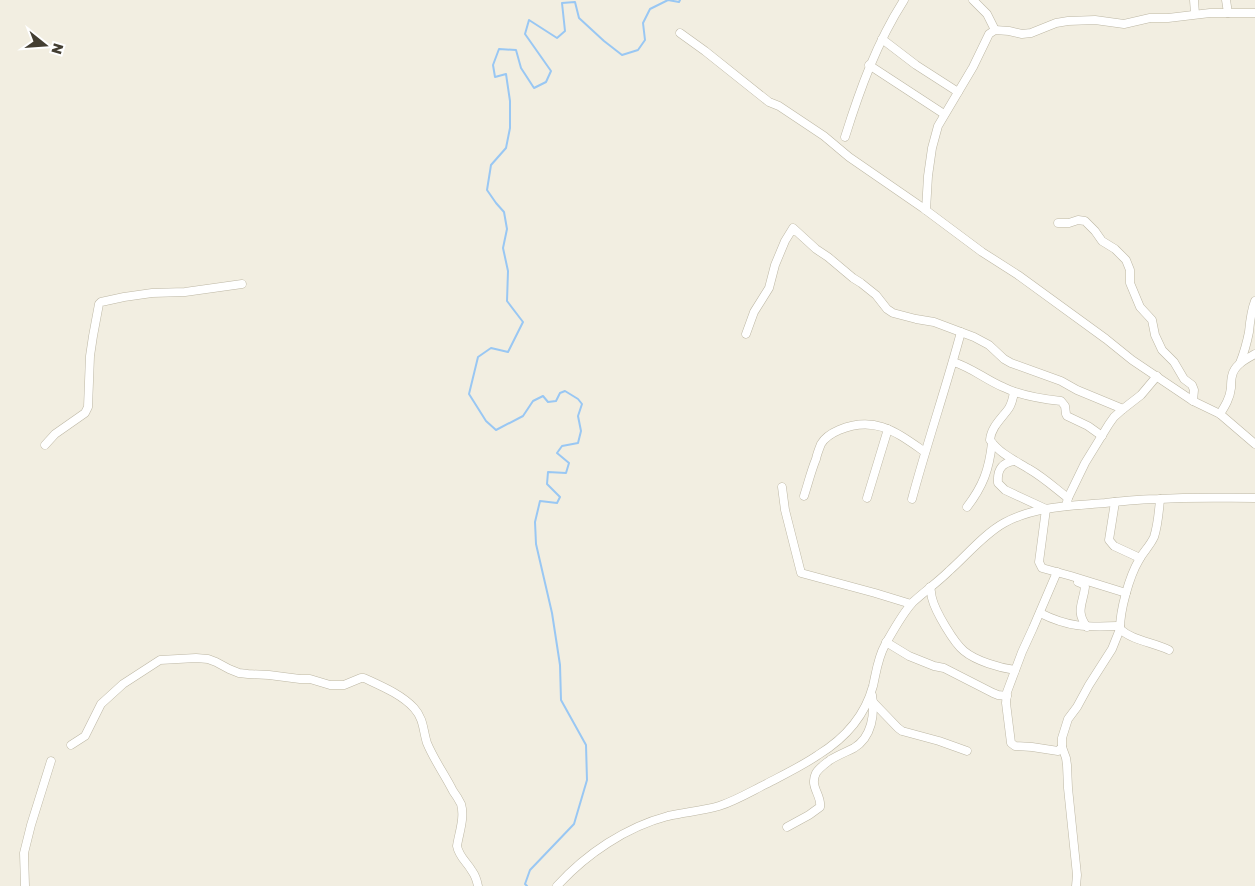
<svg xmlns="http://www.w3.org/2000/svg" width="1255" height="886" viewBox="0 0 1255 886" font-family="'Golos Text',sans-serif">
<rect width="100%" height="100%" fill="#f2eee1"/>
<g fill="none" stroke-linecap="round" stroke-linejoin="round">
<polyline stroke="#99c7f3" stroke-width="2" points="527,886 525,884 530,870 574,824 587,780 586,745 561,700 560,665 552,613 536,544 535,522 540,501 557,503 560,497 547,484 548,472 566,473 569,463 557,453 562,446 578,443 581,431 578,416 582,404 578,399 565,391 560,393 556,401 548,402 543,396 533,401 523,416 496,430 486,421 469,394 478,357 491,348 508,352 523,322 507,301 508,271 503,248 507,229 504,212 496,203 487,190 491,165 506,148 510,128 510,101 506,74 495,77 493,65 499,49 516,50 521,68 534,88 546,82 551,71 525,34 529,20 557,38 565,31 562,3 575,2 579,18 604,41 622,55 638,50 645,40 643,23 650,9 668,0 679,2 680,0"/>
<defs>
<g id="minor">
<polyline points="973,0 987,14 995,30"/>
<polyline points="1194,0 1195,14"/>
<polyline points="1226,0 1228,13"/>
<polyline points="680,33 705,51 769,102 779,106 824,136 849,157 923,208 982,252 1018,275 1106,339 1132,360 1193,401 1220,414 1255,444"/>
<polyline points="882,39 916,65 958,92"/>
<polyline points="869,65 944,114"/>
<path d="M 845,137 C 860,89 877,42 904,0"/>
<polyline points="926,210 928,176 932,148 938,126 973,67 989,34 995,30 1009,31 1022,34 1031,33 1056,23 1068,21 1095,20 1124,24 1150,18 1168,18 1210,13 1255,13"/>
<polyline points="1058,223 1069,223 1078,220 1085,221 1095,231 1102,241 1115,249 1126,260 1130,270 1130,283 1140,307 1152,320 1155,335 1162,350 1174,362 1184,379 1192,385 1194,390 1193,401"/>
<polyline points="746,334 754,312 769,288 775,265 785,241 793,228 816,249 828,257 853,278 861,283 876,295 887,309 893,313 916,319 934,322 974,337 989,345 1004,359 1011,363 1061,381 1077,390 1123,409"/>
<path d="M 953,362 C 971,367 986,380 1003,387 C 1021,396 1042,399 1061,401 L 1065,406 L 1066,414 L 1067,416 L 1088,426 L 1102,436"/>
<path d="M 1240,363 C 1244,353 1247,342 1249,332 C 1250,321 1251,311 1255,301"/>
<path d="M 1014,392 C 1013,398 1012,403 1009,408 C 1002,418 991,427 990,440 C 1000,454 1016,461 1029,469 C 1043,477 1055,488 1068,498"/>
<path d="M 1220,414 C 1225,406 1230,398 1231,388 C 1231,384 1231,380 1232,376 C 1234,365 1246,359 1255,354"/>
<polyline points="45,445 55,434 85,413 88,407 90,356 93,336 99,304 101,302 124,297 152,293 185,292 242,284"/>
<path d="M 1014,461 C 1001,463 997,470 998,483 L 1005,490 L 1046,509 L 1039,562 L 1042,568 L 1071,576 L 1126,593"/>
<polyline points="782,487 785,510 801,573 875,593 911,604"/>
<path d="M 804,496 C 808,484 811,471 816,459 C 817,454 819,449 821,444 C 825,437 832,433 839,430 C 875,415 896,432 925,452"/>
<polyline points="867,498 888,429"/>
<path d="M 912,499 C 927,443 946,388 961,332"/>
<path d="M 1160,499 C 1159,511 1158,525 1154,537 C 1150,546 1143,552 1139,560 C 1129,577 1120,610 1120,629 C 1133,641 1153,642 1169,650"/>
<polyline points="1115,502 1109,540 1114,546 1140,558"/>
<polyline points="1066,506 1068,498 1085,463 1109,424 1114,417 1123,409 1141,395 1157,376"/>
<path d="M 967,507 C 983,486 989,470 992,443"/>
<polyline points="1057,572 1033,628 1022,652 1007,692 1006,703 1011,743 1015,746 1032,747 1058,751 1062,747"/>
<path d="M 1078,582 L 1083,584 L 1085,587 C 1083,604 1075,611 1087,627"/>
<path d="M 930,587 C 931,590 931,594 932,598 C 935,611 954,643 964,651 C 976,661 1000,668 1015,670"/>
<path d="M 1040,613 C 1070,628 1087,627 1120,626"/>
<polyline points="886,642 909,656 934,666 944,668 993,693 998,695 1007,696"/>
<polyline points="873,702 898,728 902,731 939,741 967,751"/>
<path d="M 71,745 L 85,736 L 101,704 L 123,684 L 160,660 L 196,658 L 208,659 L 216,662 L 229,669 L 239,673 L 248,674 L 269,675 L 300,679 L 310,679 L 330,685 L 344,685 L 361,678 L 364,678 C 381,686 401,694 414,708 C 424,719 423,731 427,743 C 434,760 445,775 453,791 C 456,795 459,800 461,804 C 465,817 459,833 457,846 C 459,857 467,862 472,871 C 475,875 477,881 478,886"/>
<path d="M 787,827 L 809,815 L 820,807 C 822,795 809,787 816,773 C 819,768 825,764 830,760 C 838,755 846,752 854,748 C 872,737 875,714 872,695"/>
<polyline points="25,886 24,853 31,825 51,761"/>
<path d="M 557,886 C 586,854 626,827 668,816 C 685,812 702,811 719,806 C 735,801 750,792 766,784 C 783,775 802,766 818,755 C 844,739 865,716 873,686 C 876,673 878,657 885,645 C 893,631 902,614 913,602 C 925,591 938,582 949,571 C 966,556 984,534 1004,523 C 1035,506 1070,506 1105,503 C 1123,501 1142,499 1160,499 C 1192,497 1223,498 1255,498"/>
<polyline points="1076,886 1077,875 1068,788 1067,765 1066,758 1062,747 1062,738 1068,719 1077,707 1089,685 1112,649 1120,629"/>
</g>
</defs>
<use href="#minor" stroke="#bdb7a4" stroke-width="9"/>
<use href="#minor" stroke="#fff" stroke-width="8"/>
</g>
<g transform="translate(45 45) rotate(107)" stroke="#ffffff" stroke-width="4" paint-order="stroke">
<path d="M0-4L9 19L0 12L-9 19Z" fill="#433e32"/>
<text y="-8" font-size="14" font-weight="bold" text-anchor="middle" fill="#433e32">N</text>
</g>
</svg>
